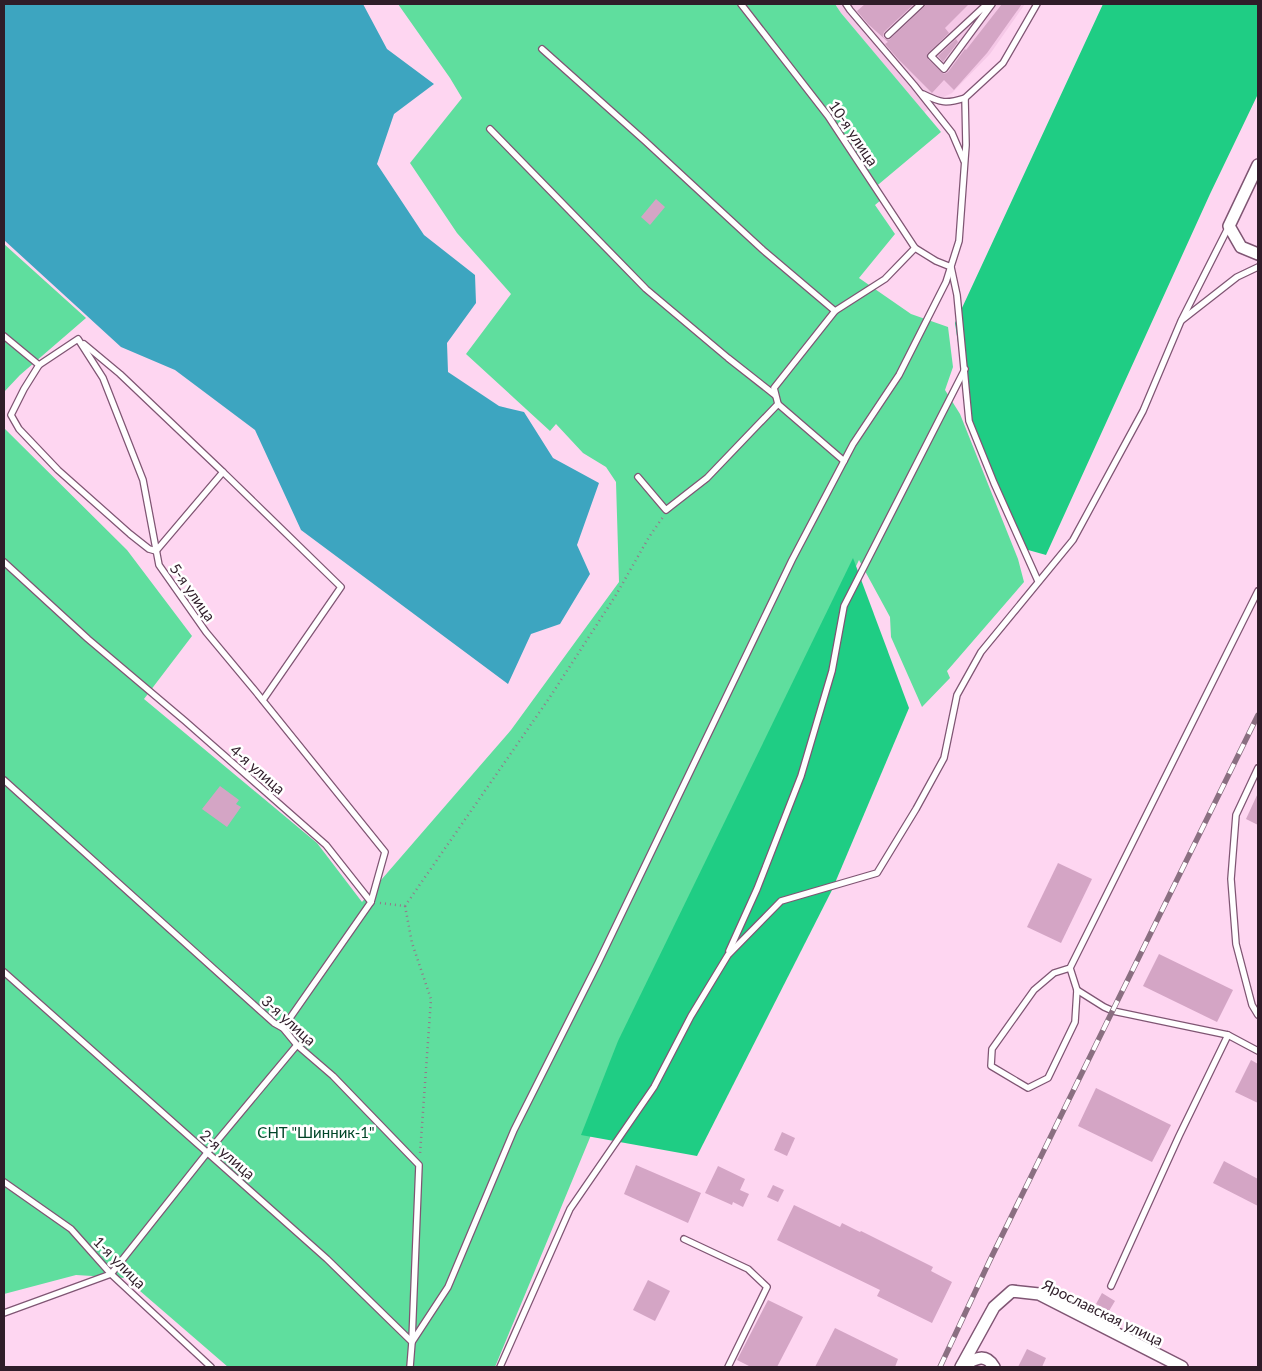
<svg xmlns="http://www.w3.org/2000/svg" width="1262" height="1371" viewBox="0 0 1262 1371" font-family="Lato,sans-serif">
<rect width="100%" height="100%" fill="#fed6f1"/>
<polygon fill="#f5c8e7" points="835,4 1025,4 990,54 952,93 936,101 924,113 841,13"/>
<g fill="#5fde9e">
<polygon points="398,4 835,4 841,13 941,132 873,189 881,200 875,205 895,234 859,278 911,314 948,327 953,367 945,390 960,414 1018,559 1024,582 947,671 950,678 922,707 891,637 890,617 859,560 630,1041 495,1367 228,1367 125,1278 76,1275 4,1294 4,428 127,550 192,636 144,699 317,843 362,902 511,730 619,582 616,482 606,467 583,453 556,424 550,431 466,354 511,294 457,233 410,163 462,98 450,78"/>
<polygon points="4,244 86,318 20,375 4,392"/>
</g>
<g fill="#1fcd84">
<polygon points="1103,4 1258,4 1258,94 1210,194 1046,555 1021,548 969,415 955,323"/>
<polygon points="853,558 909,708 832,890 697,1156 581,1135 618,1041"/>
</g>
<polygon fill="#3da5c0" points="4,4 363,4 387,49 434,84 394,114 377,164 424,235 475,275 476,303 447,343 448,372 499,406 524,412 553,458 599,483 577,545 590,574 560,624 531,634 508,684 301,530 255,430 175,370 121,347 4,240"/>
<g fill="#d4a5c5">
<polygon points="865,4 914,4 884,32 883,36 884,38 889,40 924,7 926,4 969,4 945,28 949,33 927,54 928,59 944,74 948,72 965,49 966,50 1002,4 1022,4 987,53 954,90 944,80 932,93 898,59 885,44 888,42 868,24 857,11"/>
<polygon points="956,39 958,42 943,62 938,56"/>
<polygon points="656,199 665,207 650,225 641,217"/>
<polygon points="220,786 239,800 236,804 241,807 227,827 202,809"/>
<polygon points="1258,793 1258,825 1246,819"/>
<polygon points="1058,863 1092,879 1061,943 1027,927"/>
<polygon points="1159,954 1233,990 1217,1022 1143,986"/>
<polygon points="1251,1060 1258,1064 1258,1103 1235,1092"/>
<polygon points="1096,1088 1171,1125 1152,1162 1078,1126"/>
<polygon points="782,1132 795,1138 787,1156 774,1150"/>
<polygon points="1224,1161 1258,1179 1258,1206 1213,1183"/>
<polygon points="636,1165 701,1193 688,1223 624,1194"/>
<polygon points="718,1166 745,1179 740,1190 749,1194 743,1207 733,1202 732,1205 705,1193"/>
<polygon points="773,1185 784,1190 778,1202 767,1197"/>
<polygon points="794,1205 840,1227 842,1223 860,1232 861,1231 933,1267 931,1271 952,1282 932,1323 877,1296 880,1290 777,1240"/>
<polygon points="648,1280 670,1291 655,1321 633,1310"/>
<polygon points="1102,1293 1115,1301 1109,1311 1096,1304"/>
<polygon points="768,1300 803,1317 777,1367 751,1367 737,1360"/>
<polygon points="835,1328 898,1359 895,1367 815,1367"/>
<polygon points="1027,1349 1046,1358 1042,1367 1018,1367"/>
</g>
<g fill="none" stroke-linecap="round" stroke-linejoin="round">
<defs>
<g id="service">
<polyline points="741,4 828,116 915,248 936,261 951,267 957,295 969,421 994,483 1038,581"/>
<polyline points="846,4 850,10 914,85 952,133 964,161"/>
<polyline points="987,4 931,56 944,69 992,4"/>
<polyline points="888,35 921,4"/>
<polyline points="542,49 645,141 763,250 835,311"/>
<path d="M 923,94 C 941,103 946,104 965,98"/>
<polyline points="490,129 646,289 728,358 775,395"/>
<polyline points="1182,320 1237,277 1258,267"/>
<polyline points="4,336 39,365 78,339 103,378 143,480 159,565 206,632 256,692 385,852 371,902"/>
<polyline points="39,365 24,389 11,415 19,429 58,470 130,534 149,549 156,551 223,472 120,374 84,344"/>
<polyline points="778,404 844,461"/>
<polyline points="223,472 341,587 263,700"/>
<polyline points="638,477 666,510 707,478 778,404 774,388 835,311 885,279 915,248"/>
<polyline points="4,562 88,639 185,721 326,845 371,902 283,1028"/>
<polyline points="1258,768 1236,815 1231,879 1236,944 1252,1005 1258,1015"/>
<polyline points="4,780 274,1023 283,1028 297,1045 333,1076 419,1165 412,1340"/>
<polyline points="729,951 757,889 801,776 832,671 844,606 965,369"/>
<polyline points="1070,968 1054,973 1034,990 992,1049 991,1066 1028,1088 1048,1078 1075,1022 1077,990 1070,968 1258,591"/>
<polyline points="4,972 327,1259 412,1342 410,1367"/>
<polyline points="1077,990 1104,1007 1113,1011 1228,1035 1258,1051"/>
<polyline points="4,1182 71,1229 111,1274 211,1367"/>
<polyline points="684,1239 748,1269 767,1287 728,1367"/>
<polyline points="1111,1286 1179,1136 1228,1035"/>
<polyline points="4,1313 111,1274 207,1153 297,1045"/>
<polyline points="412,1342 448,1287 514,1130 598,963 792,560 853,444 899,375 946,282 959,241 966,145 965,98 1003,63 1037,4"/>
<polyline points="500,1367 570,1209 654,1087 691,1016 728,955 781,901 877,873 916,809 944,758 957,695 981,652 1073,540 1143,411 1181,321 1229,226"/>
</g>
<g id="minor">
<polyline points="1258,165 1229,226 1241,247 1258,254"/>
<path d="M 962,1366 C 975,1359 985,1352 994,1367"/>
<polyline points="961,1367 994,1307 1012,1291 1039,1294 1182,1367"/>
</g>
</defs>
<use href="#service" stroke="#7f5573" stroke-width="8"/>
<use href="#minor" stroke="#7f5573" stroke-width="14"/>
<g stroke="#94778a" stroke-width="2.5" stroke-dasharray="1 4" stroke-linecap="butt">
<polyline points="380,903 405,906 550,697 616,595 649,537 663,517"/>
<polyline points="405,906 412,943 431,999 420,1154"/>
</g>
<use href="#service" stroke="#fff" stroke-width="5.5"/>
<use href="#minor" stroke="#fff" stroke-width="11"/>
<defs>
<polyline id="rail" points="940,1367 990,1260 1258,715"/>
</defs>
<use href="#rail" stroke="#8a6f81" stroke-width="5.5"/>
<use href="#rail" stroke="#fff" stroke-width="4" stroke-dasharray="11" stroke-linecap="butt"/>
</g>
<g text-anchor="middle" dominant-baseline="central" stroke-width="5" stroke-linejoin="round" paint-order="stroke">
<g font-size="15" fill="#2f1d29" stroke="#fff">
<text transform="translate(854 133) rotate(56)">10-я улица</text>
<text transform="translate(193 592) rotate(55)">5-я улица</text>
<text transform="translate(258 769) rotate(41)">4-я улица</text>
<text transform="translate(289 1020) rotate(42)">3-я улица</text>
<text transform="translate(228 1154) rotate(41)">2-я улица</text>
<text transform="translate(120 1262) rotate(45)">1-я улица</text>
<text transform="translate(1103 1312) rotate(26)">Ярославская улица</text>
</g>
<g font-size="15" fill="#014528" stroke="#fff">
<text x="316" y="1132">СНТ "Шинник-1"</text>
</g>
</g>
<rect width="1262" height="1371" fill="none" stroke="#2f1d29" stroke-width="10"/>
</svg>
